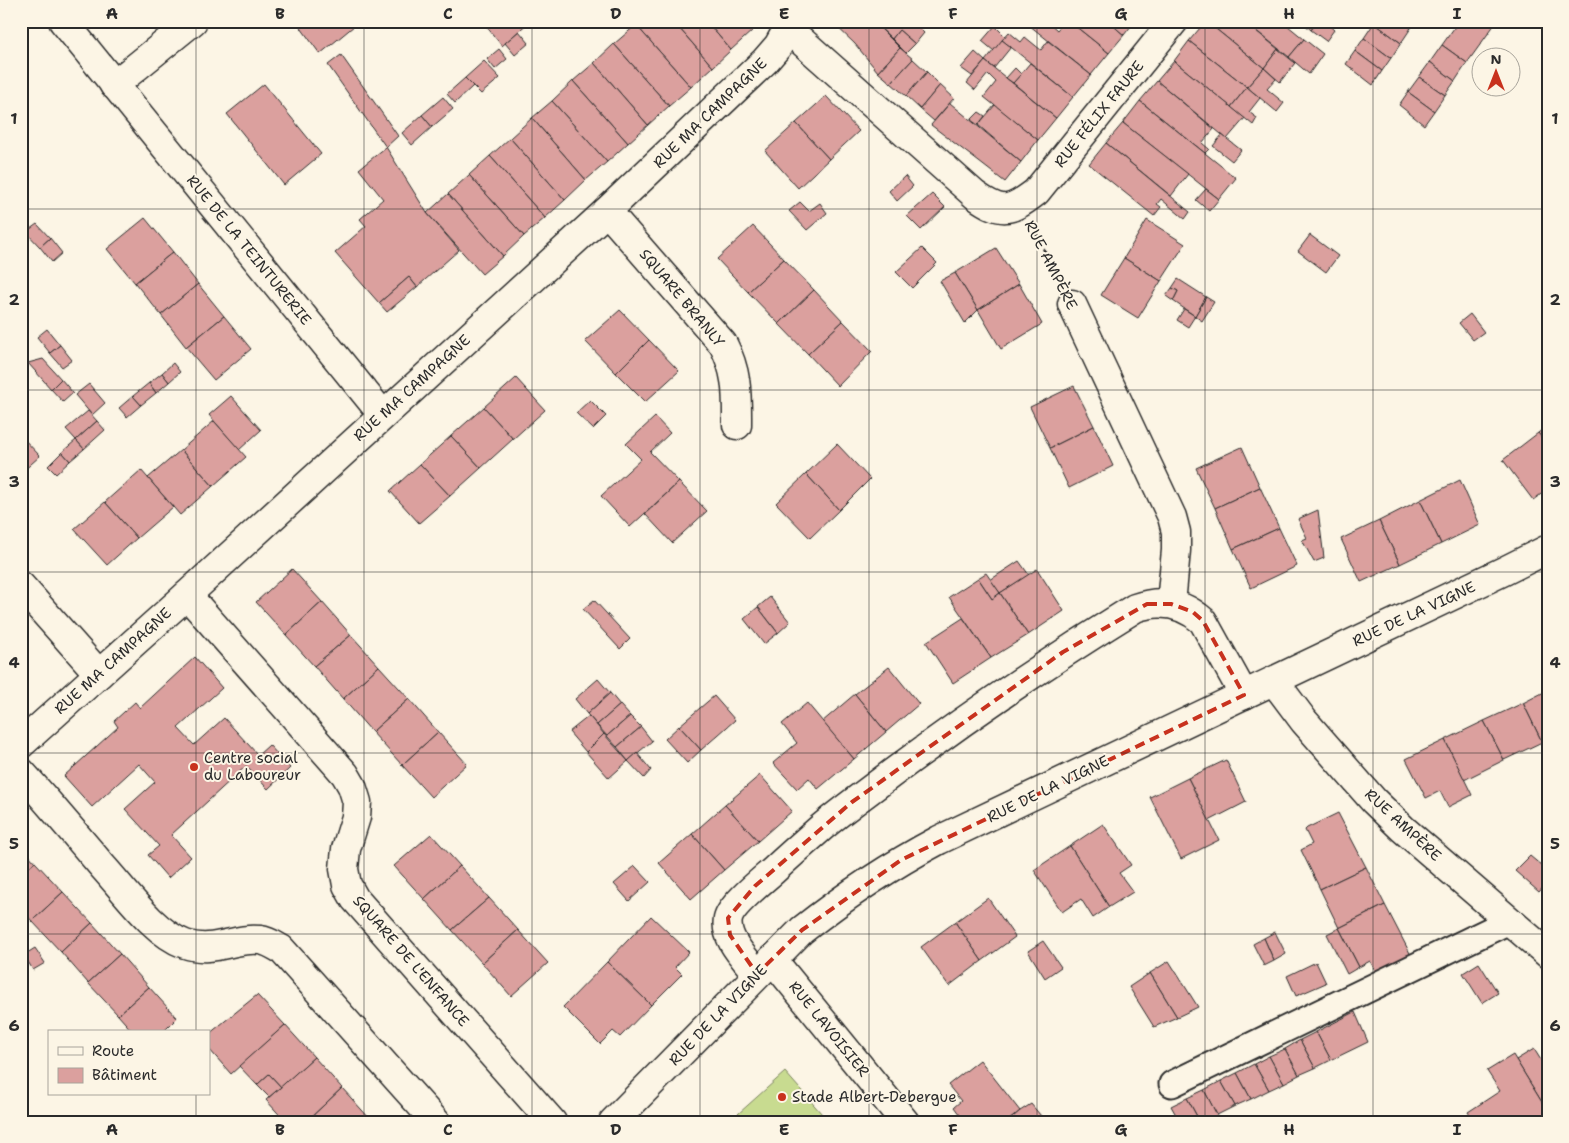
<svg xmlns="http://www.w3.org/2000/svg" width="1569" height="1143" viewBox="0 0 1569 1143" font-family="'Shantell Sans',sans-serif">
<rect width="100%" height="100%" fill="#fcf5e5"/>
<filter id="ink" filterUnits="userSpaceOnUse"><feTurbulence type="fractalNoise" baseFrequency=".02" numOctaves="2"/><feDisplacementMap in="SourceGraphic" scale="10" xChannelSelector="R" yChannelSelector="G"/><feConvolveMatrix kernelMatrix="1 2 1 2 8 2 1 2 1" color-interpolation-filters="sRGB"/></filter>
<g filter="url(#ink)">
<polygon fill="#c8db90" stroke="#7a835e" points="785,1072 829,1122 729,1122"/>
<g fill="#dba09e" stroke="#2b2b2b">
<polygon points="111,21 144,21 135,28 114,25"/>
<polygon points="296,21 360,21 320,54"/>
<polygon points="482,21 530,21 502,46"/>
<polygon points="640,21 673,21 713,67 691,87 636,25"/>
<polygon points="673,21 706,21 731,50 713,67"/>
<polygon points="706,21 744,21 753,30 731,50"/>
<polygon points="744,21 762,21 753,30"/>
<polygon points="831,21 873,21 900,48 878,72 855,44"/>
<polygon points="873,21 912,21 924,33 915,44 899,30 892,39"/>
<polygon points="1024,21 1047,21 1057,30 1065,21 1069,21 1109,53 1091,75"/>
<polygon points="1069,21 1108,21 1124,35 1109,53"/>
<polygon points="1108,21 1135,21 1124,35"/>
<polygon points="1206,21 1244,21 1278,49 1264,68"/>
<polygon points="1206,21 1264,68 1247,87 1189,41"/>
<polygon points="1244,21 1282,21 1304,39 1289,57"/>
<polygon points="1301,21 1318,21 1311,30"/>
<polygon points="1318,21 1324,21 1334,30 1326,41 1311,30"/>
<polygon points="1375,21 1401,21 1411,28 1401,43 1374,23"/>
<polygon points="1401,21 1416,21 1411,28"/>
<polygon points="1459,21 1497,21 1467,63 1442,45"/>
<polygon points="1374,23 1401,43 1391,58 1364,38"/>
<polygon points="636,25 691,87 669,106 614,44"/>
<polygon points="995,26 1006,37 994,51 982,41"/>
<polygon points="899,30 915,44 906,53 892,39"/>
<polygon points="519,31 529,43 515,55 505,43"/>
<polygon points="1009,32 1021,42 1025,37 1041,50 1048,41 1091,75 1073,97 1002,40"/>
<polygon points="1364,38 1391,58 1382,71 1355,51"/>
<polygon points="1304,39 1323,54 1309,74 1289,57"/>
<polygon points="1002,40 1011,47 994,68 985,61"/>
<polygon points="1189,41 1247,87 1231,107 1174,61"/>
<polygon points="614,44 669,106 648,125 594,63"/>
<polygon points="1442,45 1467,63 1455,81 1430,62"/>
<polygon points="900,48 913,59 891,83 878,72"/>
<polygon points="499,49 507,59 495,69 487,59"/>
<polygon points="1278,49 1295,63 1280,82 1264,68"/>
<polygon points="1355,51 1382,71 1373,85 1346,64"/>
<polygon points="975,52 985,61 972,76 961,68"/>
<polygon points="341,55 398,136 386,147 328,65"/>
<polygon points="913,59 927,72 906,96 891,83"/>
<polygon points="484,61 500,78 481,94 465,78"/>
<polygon points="985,61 1056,118 1038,140 984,97 996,82 988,74 975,90 967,83"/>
<polygon points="1174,61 1245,118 1227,139 1157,81"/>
<polygon points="1430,62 1455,81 1445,95 1419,77"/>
<polygon points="594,63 648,125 628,143 573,81"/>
<polygon points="1030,63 1073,97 1056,118 1013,83"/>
<polygon points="1015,68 1021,74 1013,83 1006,78"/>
<polygon points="1264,68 1276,79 1267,89 1284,103 1277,112 1247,87"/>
<polygon points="927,72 940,85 920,109 906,96"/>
<polygon points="1419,77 1445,95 1434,111 1408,92"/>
<polygon points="465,78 473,86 455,103 447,94"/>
<polygon points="573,81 628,143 607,162 552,101"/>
<polygon points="1157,81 1214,129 1202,143 1209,149 1205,153 1140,101"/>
<polygon points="264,84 321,154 284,185 227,114"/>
<polygon points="940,85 954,98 934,121 920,109"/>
<polygon points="1247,87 1260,98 1249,112 1257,118 1253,125 1231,107"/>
<polygon points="1408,92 1434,111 1424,125 1399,105"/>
<polygon points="826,96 859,131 829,159 796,123"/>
<polygon points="443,97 453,109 432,127 422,115"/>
<polygon points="552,101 607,162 586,180 532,118"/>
<polygon points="1140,101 1236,178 1219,199 1123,123"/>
<polygon points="950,103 1021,162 1005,182 931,125"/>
<polygon points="995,105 1038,140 1021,162 978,125"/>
<polygon points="979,112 985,116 978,125 971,120"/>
<polygon points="422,115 432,127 412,145 402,133"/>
<polygon points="532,118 586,180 565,200 510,138"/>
<polygon points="796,123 829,159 798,188 765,151"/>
<polygon points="1123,123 1188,174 1171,196 1106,143"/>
<polygon points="1222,135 1241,150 1232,161 1213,146"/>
<polygon points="510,138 565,200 545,218 490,156"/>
<polygon points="1106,143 1190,212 1185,219 1161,199 1157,204 1161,207 1154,216 1089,164"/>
<polygon points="386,147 427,213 459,250 417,287 409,277 379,303 335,253 366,226 360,219 383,199 359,169"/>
<polygon points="490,156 545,218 524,236 469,175"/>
<polygon points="469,175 524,236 503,256 448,194"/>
<polygon points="905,176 913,186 897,201 889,191"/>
<polygon points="1206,189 1219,199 1209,211 1196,200"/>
<polygon points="448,194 503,256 482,274 427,213"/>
<polygon points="932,194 945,207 921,230 907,216"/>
<polygon points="800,202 809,211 820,203 827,213 807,230 789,211"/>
<polygon points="145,218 173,252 135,283 107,249"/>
<polygon points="1147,220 1185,244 1161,281 1124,258"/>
<polygon points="37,224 50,238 40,247 26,232"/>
<polygon points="753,226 784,259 748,292 717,259"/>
<polygon points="1310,235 1338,256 1326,272 1298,251"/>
<polygon points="50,238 62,253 52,262 40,247"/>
<polygon points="922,248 937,263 912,288 896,272"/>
<polygon points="996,248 1019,284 978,310 955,273"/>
<polygon points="173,252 198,284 161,315 135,283"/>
<polygon points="1124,258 1161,281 1138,318 1101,295"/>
<polygon points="784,259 814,290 779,324 748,292"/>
<polygon points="955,273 978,310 965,323 940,281"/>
<polygon points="409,277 417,287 387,312 379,303"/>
<polygon points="1178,279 1206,297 1195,316 1173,301 1178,291 1172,288"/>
<polygon points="198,284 224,316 186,347 161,315"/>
<polygon points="1019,284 1042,324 1001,349 978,310"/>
<polygon points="1172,288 1178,291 1173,301 1166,296"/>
<polygon points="814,290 843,321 808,354 779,324"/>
<polygon points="1206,297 1214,302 1202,321 1195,316"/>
<polygon points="1184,309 1195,316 1188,327 1177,320"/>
<polygon points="620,310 649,340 616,373 585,341"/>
<polygon points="1470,314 1484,332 1473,340 1459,323"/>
<polygon points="224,316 251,349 214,380 186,347"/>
<polygon points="843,321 872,351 838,386 808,354"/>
<polygon points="47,329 60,345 50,353 37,337"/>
<polygon points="649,340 679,371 645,402 616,373"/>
<polygon points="60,345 72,360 62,367 50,353"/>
<polygon points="43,359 61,379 51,389 28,363"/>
<polygon points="173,363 180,372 169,382 162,373"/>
<polygon points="162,373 169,382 156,393 149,383"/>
<polygon points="516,378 545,410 513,439 484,407"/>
<polygon points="61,379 73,393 63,402 51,389"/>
<polygon points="149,383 156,393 141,405 133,396"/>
<polygon points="89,384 105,403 92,415 75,395"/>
<polygon points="1074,386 1094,426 1050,448 1030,407"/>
<polygon points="133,396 141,405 127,417 119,408"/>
<polygon points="231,396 261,430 239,450 209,415"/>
<polygon points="590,400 606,416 593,429 576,413"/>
<polygon points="484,407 513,439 481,468 451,436"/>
<polygon points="88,411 97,421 76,440 66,429"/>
<polygon points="655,417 670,433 650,452 679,482 630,527 601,496 641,459 626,444"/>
<polygon points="97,421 105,430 84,449 76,440"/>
<polygon points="214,421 246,457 213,486 181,450"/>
<polygon points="1548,425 1548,445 1538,433"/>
<polygon points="1094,426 1113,466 1069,488 1050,448"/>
<polygon points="1538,433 1548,445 1548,489 1533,500 1503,460"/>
<polygon points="21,436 40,456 21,473"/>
<polygon points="451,436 481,468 450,496 420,464"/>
<polygon points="76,440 84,449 70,461 62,452"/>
<polygon points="837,444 870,479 839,510 806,474"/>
<polygon points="1242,447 1260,487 1215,508 1196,468"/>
<polygon points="181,450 213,486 180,515 148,478"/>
<polygon points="62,452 70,461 56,474 48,466"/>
<polygon points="420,464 450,496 419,523 390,491"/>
<polygon points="141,470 173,507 137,538 105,502"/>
<polygon points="806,474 839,510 810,538 776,503"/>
<polygon points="1460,480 1480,525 1441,544 1420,500"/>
<polygon points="679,482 707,511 672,543 645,514"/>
<polygon points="1260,487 1279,528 1233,549 1215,508"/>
<polygon points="1420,500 1441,544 1400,564 1379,521"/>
<polygon points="105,502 137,538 107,565 74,529"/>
<polygon points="1318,510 1324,558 1314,562 1302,540 1307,538 1298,519"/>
<polygon points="1379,521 1400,564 1361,582 1341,539"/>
<polygon points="1279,528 1297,566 1251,588 1233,549"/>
<polygon points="1019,561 1029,575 1000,593 990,580"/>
<polygon points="292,569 322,602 286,635 256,602"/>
<polygon points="1037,569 1064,611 1028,635 1000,593"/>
<polygon points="986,573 1000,593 992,599 978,578"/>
<polygon points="978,578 992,599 1000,593 1028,635 991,658 949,597"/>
<polygon points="770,597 790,622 778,633 758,607"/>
<polygon points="594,600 630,639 620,649 583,609"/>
<polygon points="322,602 351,635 314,666 286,635"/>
<polygon points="758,607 778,633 764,644 744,619"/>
<polygon points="963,618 991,658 953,683 926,642"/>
<polygon points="351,635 379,666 343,699 314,666"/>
<polygon points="195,657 222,688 178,728 194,745 224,718 258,755 269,745 290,768 268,789 246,766 171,835 191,857 168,878 148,855 159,846 125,809 155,782 139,764 92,807 64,776 118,727 114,721 135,702 140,708"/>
<polygon points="379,666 409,699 372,732 343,699"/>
<polygon points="889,667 919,704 886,732 855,694"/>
<polygon points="598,679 610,693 587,714 575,699"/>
<polygon points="1548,690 1548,739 1542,742 1523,703"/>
<polygon points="610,693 620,705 597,725 587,714"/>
<polygon points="855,694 886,732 854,759 822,722"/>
<polygon points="714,696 735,720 701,750 679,726"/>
<polygon points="409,699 438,732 402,765 372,732"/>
<polygon points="807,703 854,759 818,789 809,778 797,789 773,763 797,743 782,724"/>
<polygon points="1523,703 1542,742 1504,760 1484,721"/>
<polygon points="620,705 630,716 607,736 597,725"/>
<polygon points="589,716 604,734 586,752 569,732"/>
<polygon points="630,716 641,727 617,747 607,736"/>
<polygon points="1484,721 1504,760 1464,780 1445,740"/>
<polygon points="679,726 701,750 687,763 665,739"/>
<polygon points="641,727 652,741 628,761 617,747"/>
<polygon points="438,732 467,764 431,797 402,765"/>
<polygon points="604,734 628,761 609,778 586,752"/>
<polygon points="1445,740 1472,795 1448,807 1440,791 1426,798 1406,759"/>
<polygon points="637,753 651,770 644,778 628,761"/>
<polygon points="1226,760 1246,802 1209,821 1188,778"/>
<polygon points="760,775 792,811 758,841 725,805"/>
<polygon points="1188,778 1219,840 1181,859 1150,797"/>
<polygon points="725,805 758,841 724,870 692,834"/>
<polygon points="1338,813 1366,867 1320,889 1301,850 1312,844 1305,830 1307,828"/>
<polygon points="1103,824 1131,865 1119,873 1133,892 1109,907 1070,846"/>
<polygon points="431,834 460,866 424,899 394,866"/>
<polygon points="692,834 724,870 691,899 659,863"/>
<polygon points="21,846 35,862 21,874"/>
<polygon points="1070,846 1109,907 1093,918 1081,899 1062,912 1034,870"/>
<polygon points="1530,856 1548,871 1548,882 1539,892 1515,871"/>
<polygon points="35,862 63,892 32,921 21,909 21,874"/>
<polygon points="460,866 489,898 452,930 424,899"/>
<polygon points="635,866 650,882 629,901 614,884"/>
<polygon points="1366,867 1385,905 1339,928 1320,889"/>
<polygon points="63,892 92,923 61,952 32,921"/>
<polygon points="489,898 518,930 482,963 452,930"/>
<polygon points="988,898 1015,937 982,961 955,922"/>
<polygon points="1385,905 1414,961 1379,978 1370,961 1359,967 1339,928"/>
<polygon points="651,916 689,952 675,967 682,974 651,1005 607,962"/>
<polygon points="955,922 982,961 949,986 921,947"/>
<polygon points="92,923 120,954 88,983 61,952"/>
<polygon points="1339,928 1359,967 1347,974 1327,934"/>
<polygon points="518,930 548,963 511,996 482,963"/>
<polygon points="1275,932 1286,954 1274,961 1264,938"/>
<polygon points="1264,938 1274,961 1264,966 1253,944"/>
<polygon points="1043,941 1061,967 1045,978 1028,951"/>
<polygon points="35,948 45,963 33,970 24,955"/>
<polygon points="120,954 149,987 118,1015 88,983"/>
<polygon points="1169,961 1198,1007 1177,1017 1150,973"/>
<polygon points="607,962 651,1005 620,1037 613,1031 600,1044 563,1007"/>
<polygon points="1316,962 1326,983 1296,996 1287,976"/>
<polygon points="1479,963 1498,993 1482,1003 1463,973"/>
<polygon points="1150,973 1177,1017 1154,1027 1129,987"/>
<polygon points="149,987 177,1018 163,1032 133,1032 118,1015"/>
<polygon points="257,995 285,1025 231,1074 209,1049 209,1034"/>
<polygon points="1355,1012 1368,1042 1331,1060 1316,1032"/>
<polygon points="285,1025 314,1057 281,1087 269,1074 257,1085 239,1066"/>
<polygon points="1316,1032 1331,1060 1315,1068 1300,1040"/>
<polygon points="1300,1040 1315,1068 1299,1075 1285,1049"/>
<polygon points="1285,1049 1299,1075 1284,1083 1269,1056"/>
<polygon points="1534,1049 1544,1065 1548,1063 1548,1112 1516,1060"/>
<polygon points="1513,1055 1548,1112 1548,1119 1544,1122 1474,1122 1468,1112 1500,1091 1487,1071"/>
<polygon points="1269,1056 1284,1083 1269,1090 1254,1064"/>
<polygon points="314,1057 342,1088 306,1122 286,1122 266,1100"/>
<polygon points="980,1060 1020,1111 1007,1122 965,1122 954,1107 961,1101 948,1085"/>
<polygon points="1254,1064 1269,1090 1251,1099 1237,1073"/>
<polygon points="1237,1073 1251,1099 1235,1106 1221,1081"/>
<polygon points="269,1074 281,1087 269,1097 257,1085"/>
<polygon points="1221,1081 1235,1106 1217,1115 1204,1090"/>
<polygon points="342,1088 371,1120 369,1122 306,1122"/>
<polygon points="1204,1090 1217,1115 1204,1122 1200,1122 1187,1098"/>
<polygon points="1187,1098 1200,1122 1180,1122 1171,1106"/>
<polygon points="1031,1104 1046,1122 1007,1122 1020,1111"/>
</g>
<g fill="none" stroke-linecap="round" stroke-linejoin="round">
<defs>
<polyline id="service" points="1172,1084 1509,921"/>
<g id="minor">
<polyline points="63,21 383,415"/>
<path d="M 788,29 L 975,195 C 1002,214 1010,212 1036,192 L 1174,21"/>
<polyline points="114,85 193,21"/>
<path d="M 607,211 L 723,344 C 738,373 737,394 737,425"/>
<polyline points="1072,304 1172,517 1176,532 1176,550 1171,604"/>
<polyline points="21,586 99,674"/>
<polyline points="187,595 345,774 352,786 357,802 356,817 346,849 344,869 347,885 355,899 552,1122"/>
<polyline points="1274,681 1304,721 1374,801 1403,829 1548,954"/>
<polyline points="21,744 187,595 607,211 765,61 778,46 792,21"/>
<path d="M 21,772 C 49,803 76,835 103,867 C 125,891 154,933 185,944 C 214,954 234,937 260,940 C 268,941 274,945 281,949 L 436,1122"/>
<polyline points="772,959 905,1122"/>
<path d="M 757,974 C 746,959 724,939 728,919 C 731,905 763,880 774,870 C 790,855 806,841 822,827 C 844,808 868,792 891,774 C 970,715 1051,660 1135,608 C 1160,599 1183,603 1203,621 L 1244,695"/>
<path d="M 613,1122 L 802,930 C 845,896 890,866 939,840 L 1504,571 L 1548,549"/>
</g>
</defs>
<use href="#service" stroke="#2b2b2b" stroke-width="29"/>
<use href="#minor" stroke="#2b2b2b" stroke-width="31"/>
<polyline stroke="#2b2b2b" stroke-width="3" stroke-dasharray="4 4" stroke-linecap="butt" points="1036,234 1056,273"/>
<use href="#service" stroke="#fcf5e5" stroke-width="25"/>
<use href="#minor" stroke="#fcf5e5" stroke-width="28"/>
</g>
</g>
<path fill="none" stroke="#c8321e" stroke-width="4" stroke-dasharray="10 6" stroke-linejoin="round" d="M 1147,604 L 1171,604 L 1193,612 L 1203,621 L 1244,695 L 901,860 L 802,930 L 757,974 L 730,935 L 728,918 L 755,886 L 852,802 L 1063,652 Z"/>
<path fill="none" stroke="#2b2b2b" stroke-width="1" stroke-opacity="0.55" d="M 196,21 L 196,1032M 364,21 L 364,1122M 532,21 L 532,1122M 700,21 L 700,1122M 869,21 L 869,1122M 1037,21 L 1037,1122M 1205,21 L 1205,1122M 1373,21 L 1373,1122M 21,209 L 1548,209M 21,390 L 1548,390M 21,572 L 1548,572M 21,753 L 1548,753M 21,934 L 1548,934M 196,1094 L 196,1122"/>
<g fill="#c8321e" stroke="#fcf5e5" stroke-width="2">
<circle cx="194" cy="767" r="5"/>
<circle cx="782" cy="1097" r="5"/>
</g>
<g text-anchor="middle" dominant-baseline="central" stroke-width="4" stroke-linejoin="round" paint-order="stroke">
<g font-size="15" fill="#2b2b2b" stroke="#fcf5e5">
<text transform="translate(710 113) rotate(-44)">RUE MA CAMPAGNE</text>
<text transform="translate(1099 114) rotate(-51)">RUE FÉLIX FAURE</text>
<text transform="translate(249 250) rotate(51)">RUE DE LA TEINTURERIE</text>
<text transform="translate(1051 265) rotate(63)">RUE AMPÈRE</text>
<text transform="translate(682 298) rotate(50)">SQUARE BRANLY</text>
<text transform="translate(412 388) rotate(-42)">RUE MA CAMPAGNE</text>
<text transform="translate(1414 614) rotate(-25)">RUE DE LA VIGNE</text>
<text transform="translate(113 661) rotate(-42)">RUE MA CAMPAGNE</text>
<text transform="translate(1048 789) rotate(-26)">RUE DE LA VIGNE</text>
<text transform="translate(1403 825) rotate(43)">RUE AMPÈRE</text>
<text transform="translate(411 961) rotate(49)">SQUARE DE L'ENFANCE</text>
<text transform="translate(718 1015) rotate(-46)">RUE DE LA VIGNE</text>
<text transform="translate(829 1029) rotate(51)">RUE LAVOISIER</text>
</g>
<g font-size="15" fill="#2b2b2b" stroke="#fcf5e5" text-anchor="start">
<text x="204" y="758">Centre social<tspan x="204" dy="17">du Laboureur</tspan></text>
<text x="792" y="1097">Stade Albert-Debergue</text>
</g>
</g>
<rect width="1569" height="1143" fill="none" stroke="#fcf5e5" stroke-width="55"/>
<rect x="48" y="1030" width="162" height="65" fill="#fcf5e5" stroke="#a8a49b"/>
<rect x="58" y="1047" width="25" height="8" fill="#fcf5e5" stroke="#a8a49b"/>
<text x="92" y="1056" font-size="15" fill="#2b2b2b">Route</text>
<rect x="58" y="1068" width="25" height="15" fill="#dba09e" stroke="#a8a49b"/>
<text x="92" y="1080" font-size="15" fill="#2b2b2b">Bâtiment</text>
<g transform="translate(1496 72)"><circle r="24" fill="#fcf5e5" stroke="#a8a49b"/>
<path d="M0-4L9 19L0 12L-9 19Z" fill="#c8321e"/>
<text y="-8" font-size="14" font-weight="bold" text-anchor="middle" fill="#2b2b2b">N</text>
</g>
<rect x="28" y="28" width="1514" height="1088" fill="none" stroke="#2b2b2b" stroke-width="2"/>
<g font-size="16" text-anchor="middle" font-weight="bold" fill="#2b2b2b">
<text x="112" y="19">A</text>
<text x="280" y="19">B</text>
<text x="448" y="19">C</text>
<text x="616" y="19">D</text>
<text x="784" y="19">E</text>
<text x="953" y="19">F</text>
<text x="1121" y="19">G</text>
<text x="1289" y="19">H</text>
<text x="1457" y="19">I</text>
<text x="14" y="124">1</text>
<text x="1555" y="124">1</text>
<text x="14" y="305">2</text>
<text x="1555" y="305">2</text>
<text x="14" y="487">3</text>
<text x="1555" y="487">3</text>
<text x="14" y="668">4</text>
<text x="1555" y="668">4</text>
<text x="14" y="849">5</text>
<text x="1555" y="849">5</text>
<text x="14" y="1031">6</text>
<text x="1555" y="1031">6</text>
<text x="112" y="1135">A</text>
<text x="280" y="1135">B</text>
<text x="448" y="1135">C</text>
<text x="616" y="1135">D</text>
<text x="784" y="1135">E</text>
<text x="953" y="1135">F</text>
<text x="1121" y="1135">G</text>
<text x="1289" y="1135">H</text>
<text x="1457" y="1135">I</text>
</g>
</svg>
